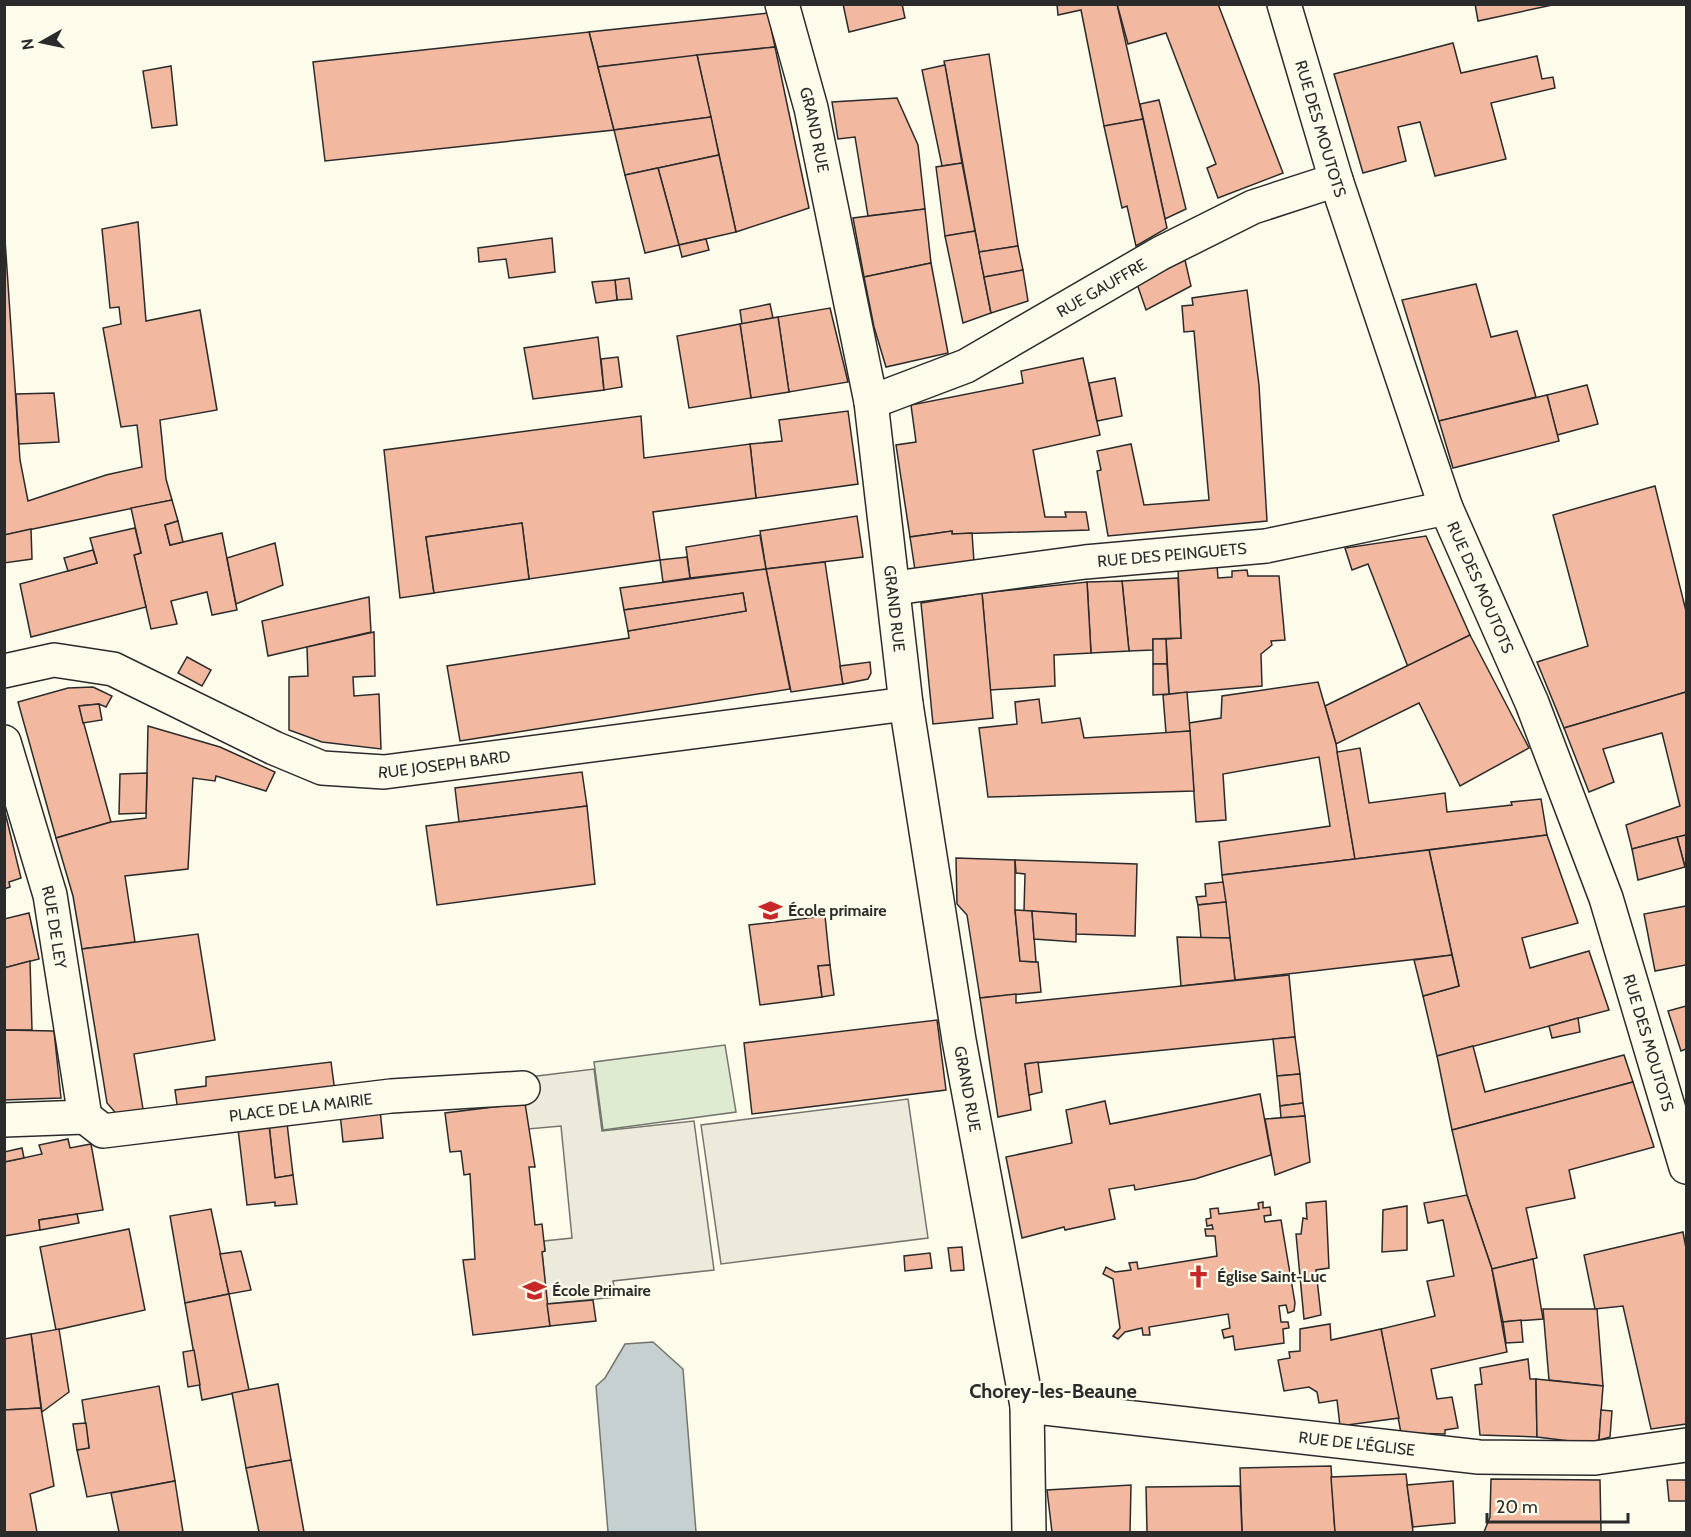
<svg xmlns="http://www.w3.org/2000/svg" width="1691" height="1537" viewBox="0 0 1691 1537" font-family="Cabin,sans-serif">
<rect width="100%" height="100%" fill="#fdfbea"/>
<polygon fill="#deebd1" stroke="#74746e" stroke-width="1.5" points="725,1045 736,1112 603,1130 594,1062"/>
<g fill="#eceadb" stroke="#74746e" stroke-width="1.5">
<polygon points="594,1069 602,1131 694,1121 714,1270 613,1281 616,1297 547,1304 542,1252 545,1251 544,1241 572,1238 561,1126 528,1129 521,1078"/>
<polygon points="908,1099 928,1238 721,1264 701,1125"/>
</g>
<polygon fill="#c7d0d0" stroke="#74746e" stroke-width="1.5" points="653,1342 683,1369 696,1532 608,1532 596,1386 605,1378 625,1344"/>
<g fill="#f2b8a0" stroke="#2b2b2b" stroke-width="1.5">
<polygon points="843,4 902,4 905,18 849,32"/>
<polygon points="1057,4 1117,4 1143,119 1104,126 1081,10 1058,15"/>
<polygon points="1117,4 1218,4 1283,173 1218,198 1207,168 1216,164 1166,33 1128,44"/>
<polygon points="1475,4 1557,4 1478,21"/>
<polygon points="768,13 775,47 598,67 589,32"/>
<polygon points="589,32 614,130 325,161 313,62"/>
<polygon points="1453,43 1461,73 1537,56 1542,79 1553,77 1555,88 1491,103 1506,159 1435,176 1420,122 1398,127 1406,161 1363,173 1334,74"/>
<polygon points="775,47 809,208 736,232 697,55"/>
<polygon points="989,54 1018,246 979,252 944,61"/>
<polygon points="697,55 711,117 614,130 598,67"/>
<polygon points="945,65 962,163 942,166 922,70"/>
<polygon points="171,66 177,125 152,128 143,71"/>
<polygon points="897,98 918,145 925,209 868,216 855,137 838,139 832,102"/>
<polygon points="1159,100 1186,209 1165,219 1140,104"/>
<polygon points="711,117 719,155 625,175 614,130"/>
<polygon points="1143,119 1167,228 1136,246 1127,206 1122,208 1104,126"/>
<polygon points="719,155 736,232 679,245 658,168"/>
<polygon points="962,163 975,231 945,236 936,167"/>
<polygon points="658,168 679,245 645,253 625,175"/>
<polygon points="925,209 931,263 864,277 853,218"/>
<polygon points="138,222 146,321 200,310 217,410 160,420 166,479 172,500 4,535 4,225 20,460 28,501 106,475 142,467 137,425 121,427 103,328 121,324 119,307 110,308 102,229"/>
<polygon points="975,231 991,313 963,323 945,236"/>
<polygon points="552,238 555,272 509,278 506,259 479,262 478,248"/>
<polygon points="706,239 709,250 682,257 679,245"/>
<polygon points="1018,246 1023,270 984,277 979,252"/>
<polygon points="1185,260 1191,286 1146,310 1137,284"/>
<polygon points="931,263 948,353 886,367 874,327 864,277"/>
<polygon points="1023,270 1028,301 991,313 984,277"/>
<polygon points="629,278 632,299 617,300 615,280"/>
<polygon points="615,280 617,300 596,303 592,282"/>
<polygon points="1476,284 1491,337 1517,331 1536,397 1439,421 1402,300"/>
<polygon points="1247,290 1259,385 1267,521 1108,536 1097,471 1101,470 1097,451 1131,444 1144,505 1209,500 1194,331 1184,332 1182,306 1193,305 1192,298"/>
<polygon points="770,304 773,318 742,324 740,310"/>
<polygon points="830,308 848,382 789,392 778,317"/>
<polygon points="778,317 789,392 751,398 740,324"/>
<polygon points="740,324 751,398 689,408 677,336"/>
<polygon points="598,337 604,390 533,399 524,348"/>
<polygon points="618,357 622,387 604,390 601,359"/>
<polygon points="1083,358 1100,435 1033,450 1045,517 1066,517 1065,512 1086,512 1089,530 952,534 952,531 910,537 896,445 916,442 911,405 1023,383 1021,371"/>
<polygon points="1115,378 1122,416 1097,421 1089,383"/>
<polygon points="1587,385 1598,424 1557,435 1547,395"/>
<polygon points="54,393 59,442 19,444 16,394"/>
<polygon points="1547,395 1559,441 1453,468 1439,421"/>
<polygon points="848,411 858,484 756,498 750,444 782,441 779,420"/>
<polygon points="641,416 644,458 750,444 756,498 653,512 660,560 529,579 522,523 426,537 434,593 400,598 384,450"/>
<polygon points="1655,486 1686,611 1686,692 1564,728 1537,662 1588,646 1553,515"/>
<polygon points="172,500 178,521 165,525 170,545 222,533 237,610 212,615 207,592 171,601 177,624 151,629 134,555 141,553 131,508"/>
<polygon points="857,516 863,557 766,569 760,531"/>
<polygon points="178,521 183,542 170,545 165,525"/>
<polygon points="522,523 529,579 434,593 426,537"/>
<polygon points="135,528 141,553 134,555 146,607 31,637 20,584 97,563 90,538"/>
<polygon points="31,529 32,559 4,563 4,535"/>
<polygon points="952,531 952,534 972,533 974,562 915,570 910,537"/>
<polygon points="760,535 766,569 690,578 686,547"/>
<polygon points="1426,536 1470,635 1408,667 1368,564 1352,570 1345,548"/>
<polygon points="275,543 283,585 236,604 227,558"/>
<polygon points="93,550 97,563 68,571 64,558"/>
<polygon points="687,557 690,578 663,582 660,560"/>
<polygon points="825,562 843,684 791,692 766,569"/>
<polygon points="1217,565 1218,578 1232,577 1232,571 1247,570 1248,576 1279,576 1285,640 1271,641 1272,645 1261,654 1262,686 1169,694 1166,639 1181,638 1178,569"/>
<polygon points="766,569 790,689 460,741 447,666 629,638 628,631 746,611 743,593 624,610 620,588"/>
<polygon points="1178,578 1181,638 1153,639 1153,650 1129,651 1122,581"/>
<polygon points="1122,581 1129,651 1091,653 1087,582"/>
<polygon points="1087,582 1091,653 1054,655 1055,686 990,690 982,593"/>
<polygon points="743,593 746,611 628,631 624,610"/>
<polygon points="982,593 993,718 933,724 921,603"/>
<polygon points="369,597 371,632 268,656 262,621"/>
<polygon points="374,632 375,676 353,677 354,696 379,694 381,749 322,742 289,730 289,677 308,676 307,647"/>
<polygon points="1470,635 1529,748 1460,786 1419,703 1336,744 1325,706"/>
<polygon points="1153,639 1166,639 1167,664 1153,664"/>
<polygon points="187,657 211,670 202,686 178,673"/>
<polygon points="870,662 871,673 868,679 843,684 840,666"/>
<polygon points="1153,664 1167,664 1169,694 1153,695"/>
<polygon points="1318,682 1336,744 1355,859 1222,875 1219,842 1330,826 1319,757 1223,774 1226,820 1196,822 1189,723 1221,718 1222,696"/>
<polygon points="93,687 112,696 106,707 99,704 79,706 111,822 56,838 18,702 68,688"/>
<polygon points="1187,692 1190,731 1166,733 1163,695"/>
<polygon points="1686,692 1686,835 1632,849 1626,825 1680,806 1662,733 1603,749 1614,782 1589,792 1564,728"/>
<polygon points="1039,699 1042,723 1080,718 1084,738 1190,731 1194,791 988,797 979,728 1017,724 1015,702"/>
<polygon points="99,704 102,720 83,723 79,706"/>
<polygon points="148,726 220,747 275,772 266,791 216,776 215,781 193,778 188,869 125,876 135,942 82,949 73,896 56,838 111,822 146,818"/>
<polygon points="1360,748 1369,803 1445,793 1447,812 1512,805 1511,802 1541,799 1547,835 1355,859 1337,752"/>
<polygon points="582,772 587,806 459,822 455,788"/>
<polygon points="147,773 146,813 119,814 120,774"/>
<polygon points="587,806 595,884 437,905 426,826"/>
<polygon points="4,808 21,878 9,882 10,887 4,889"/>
<polygon points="1547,835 1578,923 1522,938 1530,968 1589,951 1609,1010 1437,1056 1423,996 1459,986 1429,850"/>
<polygon points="1686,835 1686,867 1685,867 1677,837"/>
<polygon points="1677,837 1685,867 1638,880 1632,849"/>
<polygon points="1429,850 1452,955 1235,980 1222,875"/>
<polygon points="956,858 1015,860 1015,910 1020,961 1038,962 1041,992 980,998 967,915 957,904"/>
<polygon points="1015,860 1137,864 1135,936 1076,934 1076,914 1024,911 1025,874 1016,873"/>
<polygon points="1223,882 1226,902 1198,905 1196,897 1206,896 1205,884"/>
<polygon points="1226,902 1230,938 1201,938 1198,905"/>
<polygon points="1686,906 1686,965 1655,971 1644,914"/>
<polygon points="1015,910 1032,911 1036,962 1020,961"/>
<polygon points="1032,911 1076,914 1076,942 1034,939"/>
<polygon points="29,913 39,959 4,968 4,919"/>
<polygon points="825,916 830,965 818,966 822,997 760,1005 749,925"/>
<polygon points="198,934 215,1040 134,1054 144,1115 120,1118 107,1103 82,949"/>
<polygon points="1177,937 1230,938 1235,980 1181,986"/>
<polygon points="1452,955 1459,986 1423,996 1414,960"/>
<polygon points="30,961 32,1030 4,1030 4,968"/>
<polygon points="830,965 834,995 822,997 818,966"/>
<polygon points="1289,975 1295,1037 1025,1064 1031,1110 998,1117 980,998 1016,994 1016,1003"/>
<polygon points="1686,1006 1686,1049 1681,1051 1668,1011"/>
<polygon points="1578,1018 1580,1032 1552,1038 1549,1026"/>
<polygon points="937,1020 946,1090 752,1114 744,1043"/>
<polygon points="4,1030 54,1031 61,1098 4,1100"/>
<polygon points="1295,1037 1300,1074 1277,1076 1273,1039"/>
<polygon points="1473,1046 1485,1092 1624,1055 1633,1082 1452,1130 1437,1056"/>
<polygon points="331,1062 335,1092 178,1111 175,1090 206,1086 206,1077"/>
<polygon points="1038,1062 1042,1092 1029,1095 1025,1064"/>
<polygon points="1300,1074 1303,1103 1280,1106 1277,1076"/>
<polygon points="1633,1082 1654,1147 1569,1170 1575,1198 1526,1208 1537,1258 1492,1269 1467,1195 1452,1130"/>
<polygon points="1260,1094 1271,1155 1195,1179 1135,1190 1134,1185 1109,1189 1115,1219 1065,1230 1064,1227 1022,1238 1006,1157 1072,1143 1066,1110 1105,1101 1110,1124"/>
<polygon points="525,1103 535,1167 529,1167 535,1225 542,1224 545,1251 542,1252 550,1326 473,1335 463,1260 475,1259 470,1174 464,1175 461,1151 450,1152 445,1113"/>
<polygon points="1303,1103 1305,1116 1281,1118 1280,1106"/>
<polygon points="380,1110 383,1138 343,1142 340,1113"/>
<polygon points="1305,1116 1310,1162 1275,1175 1265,1119"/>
<polygon points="287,1123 293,1175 275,1178 269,1125"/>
<polygon points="269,1125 275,1178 293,1175 297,1204 275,1206 275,1202 247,1205 238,1129"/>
<polygon points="68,1139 70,1148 91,1144 103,1210 39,1220 40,1230 4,1236 4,1162 42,1154 39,1145"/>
<polygon points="22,1148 24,1158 4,1162 4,1152"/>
<polygon points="1467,1195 1492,1269 1507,1352 1431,1369 1437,1399 1452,1397 1458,1428 1445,1430 1445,1434 1401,1433 1381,1329 1435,1316 1427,1281 1454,1276 1443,1220 1428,1223 1424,1203"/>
<polygon points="1326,1201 1329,1268 1316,1270 1321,1315 1304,1319 1296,1234 1301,1234 1303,1218 1307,1219 1306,1203"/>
<polygon points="1263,1202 1263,1208 1270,1207 1271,1215 1264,1216 1265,1222 1281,1220 1295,1303 1294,1311 1288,1313 1286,1305 1279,1306 1281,1322 1288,1322 1289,1328 1283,1329 1284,1343 1235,1350 1233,1336 1224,1338 1222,1330 1230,1328 1228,1314 1149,1327 1150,1335 1143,1335 1142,1328 1125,1332 1118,1339 1113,1336 1120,1328 1113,1279 1103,1274 1106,1267 1115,1272 1131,1270 1129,1263 1137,1262 1138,1269 1217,1256 1215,1236 1206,1236 1205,1229 1213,1229 1212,1225 1207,1226 1206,1219 1211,1218 1210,1209 1218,1208 1219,1214 1259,1209 1258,1203"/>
<polygon points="1407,1206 1407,1250 1382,1252 1383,1210"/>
<polygon points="211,1209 229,1294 185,1303 170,1216"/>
<polygon points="77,1214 79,1223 40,1230 39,1220"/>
<polygon points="129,1229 145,1310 56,1330 40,1247"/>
<polygon points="1683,1232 1686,1248 1686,1424 1651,1429 1623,1306 1595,1309 1584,1255"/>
<polygon points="962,1247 964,1270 951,1271 948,1248"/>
<polygon points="241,1251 251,1290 229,1294 220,1254"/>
<polygon points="930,1253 932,1268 905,1271 904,1256"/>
<polygon points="1533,1259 1543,1319 1503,1322 1492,1269"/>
<polygon points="229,1294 249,1390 202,1400 185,1303"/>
<polygon points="593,1300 596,1321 550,1326 547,1304"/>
<polygon points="1543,1309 1597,1309 1603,1386 1549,1380"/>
<polygon points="1521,1320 1523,1342 1506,1343 1503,1322"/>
<polygon points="1330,1324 1331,1340 1381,1329 1399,1418 1340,1426 1337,1400 1319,1403 1317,1392 1309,1387 1284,1391 1278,1360 1290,1358 1289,1352 1300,1351 1300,1329"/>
<polygon points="59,1329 69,1392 42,1412 31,1334"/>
<polygon points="31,1334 41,1408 4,1410 4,1339"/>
<polygon points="194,1350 200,1385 188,1387 183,1352"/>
<polygon points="1528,1359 1530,1379 1536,1379 1537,1437 1480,1435 1475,1385 1482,1384 1480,1368"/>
<polygon points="1536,1379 1603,1386 1599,1440 1586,1443 1537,1437"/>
<polygon points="278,1384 291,1460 246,1468 232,1393"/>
<polygon points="159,1386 175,1481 87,1497 77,1450 89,1448 82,1400"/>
<polygon points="41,1408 54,1486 30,1494 37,1532 4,1532 4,1410"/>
<polygon points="1601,1410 1612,1411 1610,1437 1599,1440"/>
<polygon points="86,1423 89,1448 77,1450 73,1424"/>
<polygon points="291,1460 304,1532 259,1532 246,1468"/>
<polygon points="1331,1466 1335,1532 1242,1532 1240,1468"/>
<polygon points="1406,1474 1413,1532 1335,1532 1331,1477"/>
<polygon points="1491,1479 1600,1480 1601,1532 1484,1532 1490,1517"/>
<polygon points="1667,1480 1686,1480 1686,1501 1669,1501"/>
<polygon points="175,1481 183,1532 119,1532 111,1493"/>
<polygon points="1453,1481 1455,1523 1413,1527 1407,1485"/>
<polygon points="1131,1485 1130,1532 1052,1532 1047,1490"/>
<polygon points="1240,1486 1242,1532 1147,1532 1146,1487"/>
</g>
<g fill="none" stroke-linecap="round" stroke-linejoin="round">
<defs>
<g id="minor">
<path id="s1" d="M 782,4 L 811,108 L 871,402 L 906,704 L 959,1040 L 1027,1406 L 1029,1532"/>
<path id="s2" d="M 1284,4 L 1336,180 L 1446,508 L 1532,703 L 1606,898 L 1686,1167"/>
<path id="s3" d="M 871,402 L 966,366 L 1161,253 L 1253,207 L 1336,180"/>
<path id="s4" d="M 895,588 L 1085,562 L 1266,546 L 1446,508"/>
<path id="s5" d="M 4,671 L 54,660 L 113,669 L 274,748 L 322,768 L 384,772 L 906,704"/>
<path id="s6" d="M 4,742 L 50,895 L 85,1117"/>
<path id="s7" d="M 85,1117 L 103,1131 L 391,1096 L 523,1088"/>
<polyline points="4,1120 85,1117"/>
<path id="s8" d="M 1027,1406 L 1479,1457 L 1595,1458 L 1686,1445"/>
</g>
</defs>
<use href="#minor" stroke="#2b2b2b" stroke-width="36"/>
<use href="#minor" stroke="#fdfbea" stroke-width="33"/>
</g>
<defs>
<symbol id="school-bare" viewBox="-9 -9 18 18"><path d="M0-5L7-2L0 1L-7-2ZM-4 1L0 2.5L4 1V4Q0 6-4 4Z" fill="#c62828" stroke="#fdfbea" stroke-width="2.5" paint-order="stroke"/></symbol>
<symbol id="church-bare" viewBox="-9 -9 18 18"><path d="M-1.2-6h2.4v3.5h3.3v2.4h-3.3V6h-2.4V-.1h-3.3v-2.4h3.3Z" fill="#c62828" stroke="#fdfbea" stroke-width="2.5" paint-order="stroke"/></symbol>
</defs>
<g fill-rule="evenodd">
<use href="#school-bare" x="754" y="894" width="33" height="33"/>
<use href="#church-bare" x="1182" y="1260" width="33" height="33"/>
<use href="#school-bare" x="518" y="1274" width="33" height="33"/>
</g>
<g text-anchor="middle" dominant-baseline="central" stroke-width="4.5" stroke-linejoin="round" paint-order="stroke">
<g font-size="16" fill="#2b2b2b" stroke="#fdfbea">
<text stroke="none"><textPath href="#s2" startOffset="130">RUE DES MOUTOTS</textPath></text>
<text stroke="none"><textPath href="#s1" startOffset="130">GRAND RUE</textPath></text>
<text stroke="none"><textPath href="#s3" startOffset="258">RUE GAUFFRE</textPath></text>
<text stroke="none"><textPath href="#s4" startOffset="279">RUE DES PEINGUETS</textPath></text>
<text stroke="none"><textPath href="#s2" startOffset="616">RUE DES MOUTOTS</textPath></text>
<text stroke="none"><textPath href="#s1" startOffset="616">GRAND RUE</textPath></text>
<text stroke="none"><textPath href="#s5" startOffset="465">RUE JOSEPH BARD</textPath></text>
<text stroke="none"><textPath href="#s6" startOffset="192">RUE DE LEY</textPath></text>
<text stroke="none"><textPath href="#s2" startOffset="1102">RUE DES MOUTOTS</textPath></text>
<text stroke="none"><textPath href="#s1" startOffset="1102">GRAND RUE</textPath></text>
<text stroke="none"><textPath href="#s7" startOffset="222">PLACE DE LA MAIRIE</textPath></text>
<text stroke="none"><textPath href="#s8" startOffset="332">RUE DE L'ÉGLISE</textPath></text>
</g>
<g font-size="16" font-weight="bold" fill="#2b2b2b" stroke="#fdfbea" text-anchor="start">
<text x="788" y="910">École primaire</text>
<text x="1217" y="1276">Église Saint-Luc</text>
<text x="552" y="1290">École Primaire</text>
</g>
<g font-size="20" font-weight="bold" fill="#2b2b2b" stroke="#fdfbea">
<text x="1053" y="1391">Chorey-les-Beaune</text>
</g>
</g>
<rect width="1691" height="1537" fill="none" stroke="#2b2b2b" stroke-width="12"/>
<g transform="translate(42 42) rotate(261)" stroke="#fdfbea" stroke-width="4.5" paint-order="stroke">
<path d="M0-4.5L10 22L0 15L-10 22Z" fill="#2b2b2b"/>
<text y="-9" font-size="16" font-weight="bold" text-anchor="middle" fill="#2b2b2b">N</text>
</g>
<path d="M1487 1513v9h141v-9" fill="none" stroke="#2b2b2b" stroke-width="3"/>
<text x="1496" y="1513" font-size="18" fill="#2b2b2b" stroke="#fdfbea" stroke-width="4.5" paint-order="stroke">20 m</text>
</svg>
